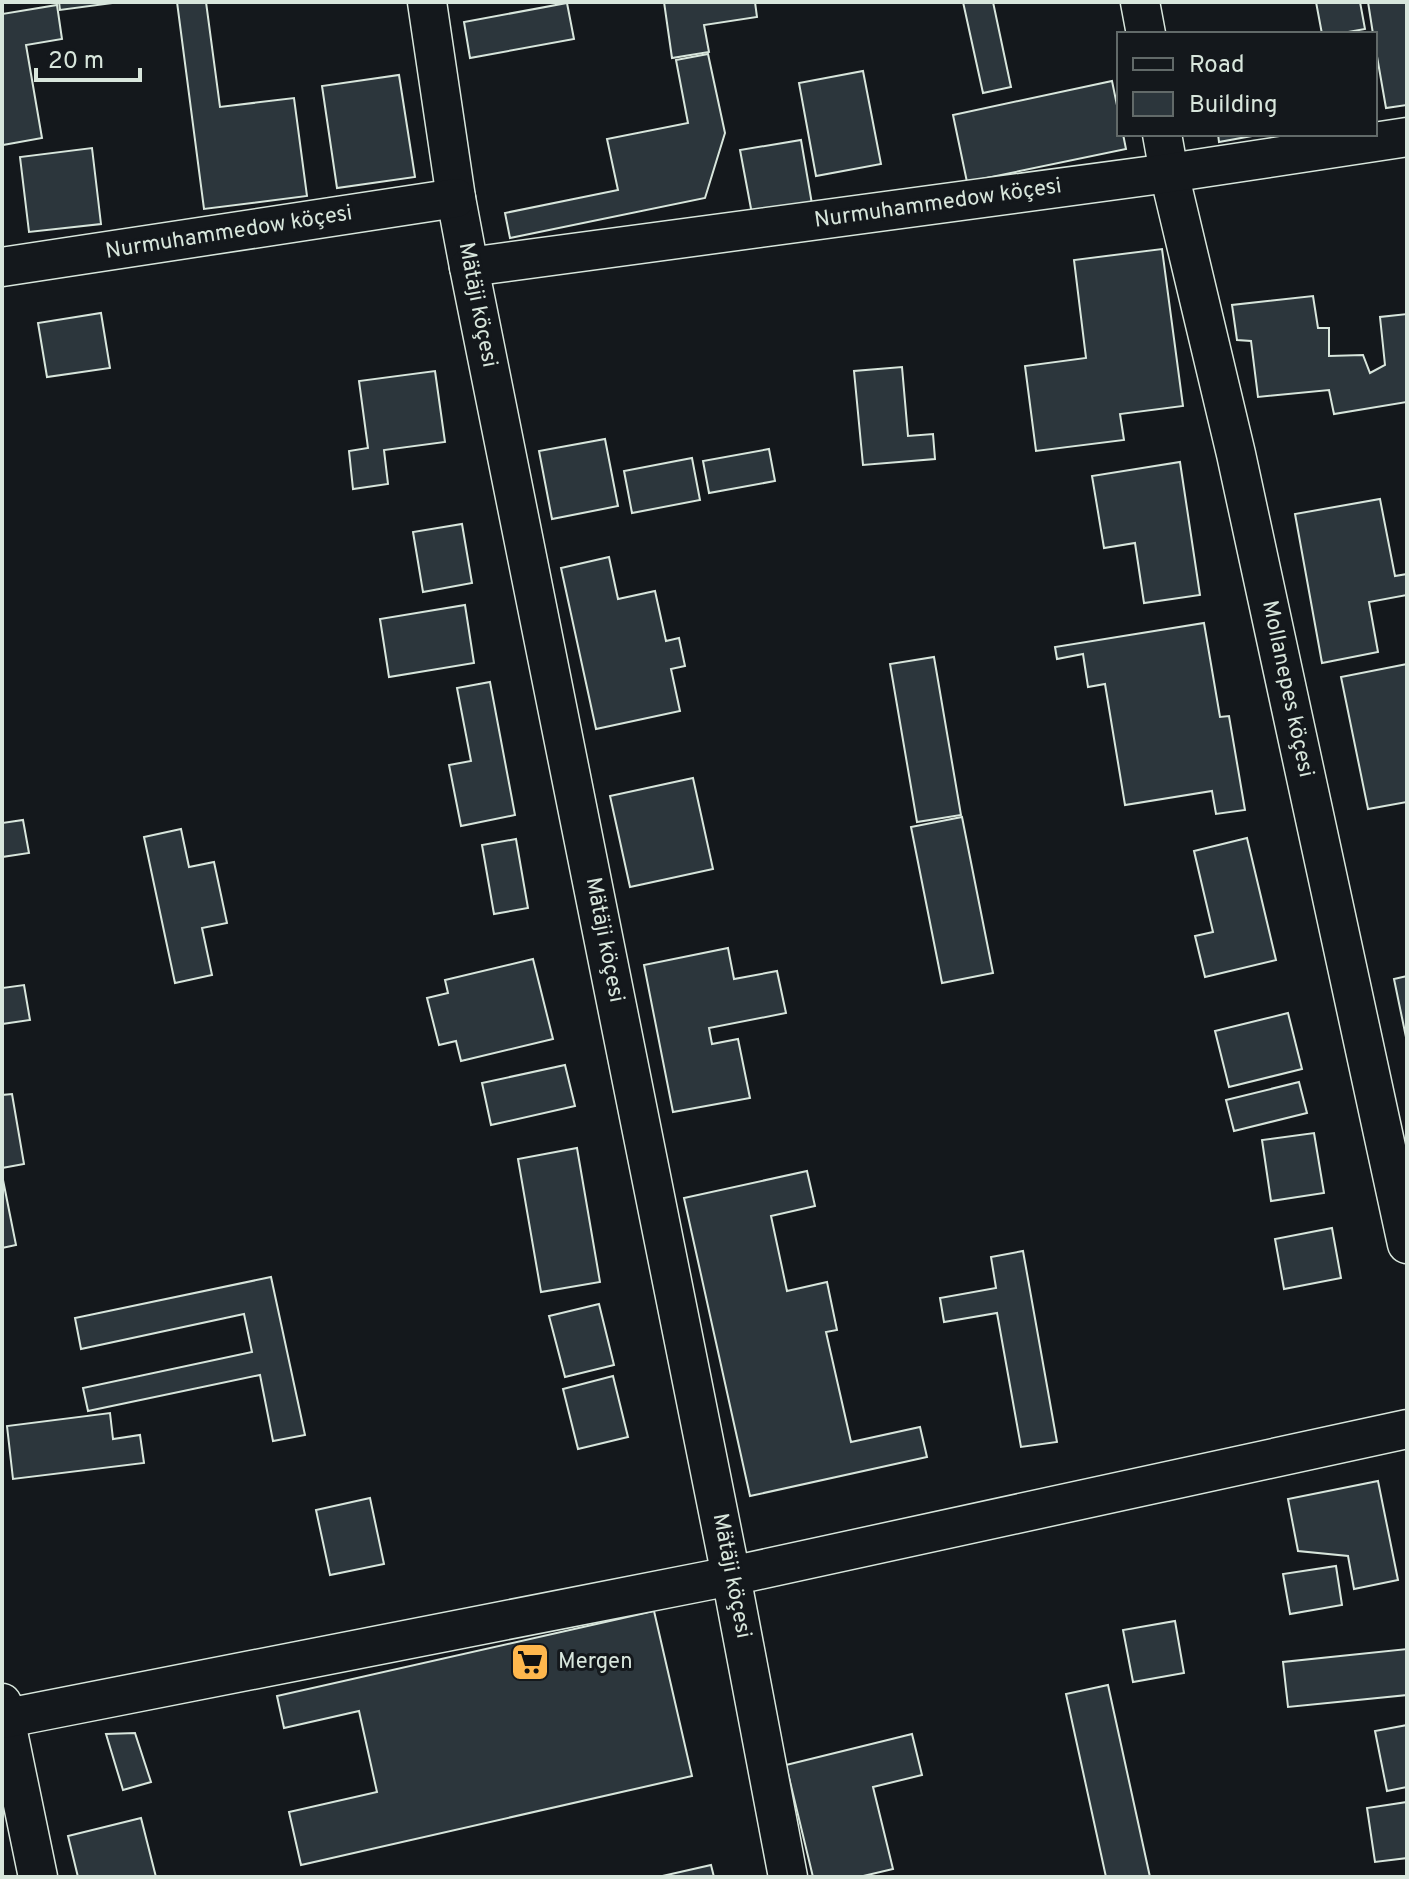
<svg xmlns="http://www.w3.org/2000/svg" width="1409" height="1879" viewBox="0 0 1409 1879" font-family="Overpass,sans-serif">
<rect width="100%" height="100%" fill="#14181c"/>
<g fill="#2c363c" stroke="#d8e6dc" stroke-width="2">
<polygon points="59,2 120,2 60,10"/>
<polygon points="177,2 206,2 220,107 294,98 307,196 204,209"/>
<polygon points="664,2 755,2 757,17 704,25 709,52 672,58"/>
<polygon points="963,2 993,2 1011,87 983,93"/>
<polygon points="1316,2 1360,2 1365,29 1337,34 1322,34"/>
<polygon points="1368,2 1407,2 1407,105 1386,108 1375,45 1375,34 1373,34"/>
<polygon points="567,3 574,39 470,58 464,22"/>
<polygon points="57,5 62,39 26,45 42,138 3,145 2,14"/>
<polygon points="708,54 725,133 705,198 510,238 505,213 618,190 607,139 688,123 676,60"/>
<polygon points="863,71 881,164 816,176 799,83"/>
<polygon points="399,75 415,177 337,188 322,86"/>
<polygon points="1112,81 1119,115 1119,134 1123,134 1126,149 967,182 953,115"/>
<polygon points="1218,134 1263,134 1219,142"/>
<polygon points="801,140 812,204 752,214 740,150"/>
<polygon points="92,148 101,224 29,232 20,157"/>
<polygon points="1162,249 1183,406 1120,414 1124,440 1036,451 1025,366 1086,358 1074,260"/>
<polygon points="1313,296 1318,328 1329,328 1329,356 1363,355 1370,373 1385,365 1380,317 1407,314 1407,402 1334,414 1329,390 1258,397 1251,341 1237,340 1232,305"/>
<polygon points="101,313 110,368 47,377 38,323"/>
<polygon points="902,367 908,436 933,434 935,459 863,465 854,371"/>
<polygon points="435,371 445,442 384,450 388,484 353,489 349,451 368,448 359,381"/>
<polygon points="605,439 618,506 552,519 539,451"/>
<polygon points="769,449 775,481 709,493 703,461"/>
<polygon points="692,458 700,500 632,513 624,471"/>
<polygon points="1180,462 1200,595 1144,603 1135,543 1104,548 1092,476"/>
<polygon points="1380,499 1395,576 1407,574 1407,595 1369,602 1378,652 1322,663 1295,514"/>
<polygon points="462,524 472,583 423,592 413,532"/>
<polygon points="609,557 618,599 655,591 666,641 679,638 685,666 671,669 680,711 596,729 561,568"/>
<polygon points="465,605 474,663 389,677 380,619"/>
<polygon points="1204,623 1220,717 1229,716 1245,810 1216,814 1212,791 1125,805 1105,684 1088,687 1083,654 1057,659 1055,647"/>
<polygon points="934,657 961,815 917,822 890,664"/>
<polygon points="1407,664 1407,802 1368,809 1341,677"/>
<polygon points="490,682 515,815 461,826 449,765 471,761 457,688"/>
<polygon points="693,778 713,869 630,887 610,796"/>
<polygon points="962,817 993,973 942,983 911,827"/>
<polygon points="23,820 29,853 2,857 2,823"/>
<polygon points="181,829 189,867 214,862 227,923 202,928 212,975 175,983 144,837"/>
<polygon points="1247,838 1276,960 1205,977 1195,936 1213,932 1194,851"/>
<polygon points="516,839 528,908 494,914 482,845"/>
<polygon points="728,948 734,979 777,971 786,1013 709,1028 712,1044 738,1039 750,1098 673,1112 644,965"/>
<polygon points="533,959 553,1039 461,1061 456,1041 439,1045 427,998 448,993 445,980"/>
<polygon points="1407,976 1407,1042 1394,979"/>
<polygon points="24,985 30,1020 2,1024 2,988"/>
<polygon points="1288,1013 1302,1069 1229,1087 1215,1031"/>
<polygon points="565,1065 575,1106 491,1125 482,1083"/>
<polygon points="1299,1082 1307,1113 1234,1131 1226,1100"/>
<polygon points="12,1094 24,1164 2,1168 2,1095"/>
<polygon points="1314,1133 1324,1193 1271,1201 1262,1140"/>
<polygon points="577,1148 600,1282 541,1292 518,1159"/>
<polygon points="807,1171 815,1206 771,1216 787,1291 827,1282 837,1330 826,1332 851,1442 920,1427 927,1457 750,1496 684,1198"/>
<polygon points="2,1175 16,1245 2,1248"/>
<polygon points="1332,1228 1341,1278 1284,1289 1275,1239"/>
<polygon points="1023,1251 1057,1442 1021,1447 997,1313 944,1322 940,1298 996,1288 991,1257"/>
<polygon points="271,1277 305,1435 273,1441 260,1375 88,1411 83,1388 252,1352 244,1314 81,1349 75,1318"/>
<polygon points="599,1304 614,1365 565,1377 549,1316"/>
<polygon points="613,1376 628,1437 578,1449 563,1389"/>
<polygon points="110,1413 113,1439 140,1435 144,1463 13,1479 7,1426"/>
<polygon points="1378,1481 1398,1580 1354,1589 1348,1556 1298,1551 1288,1499"/>
<polygon points="370,1498 384,1564 330,1575 316,1510"/>
<polygon points="1336,1566 1342,1605 1290,1614 1283,1574"/>
<polygon points="654,1611 692,1776 301,1865 289,1812 377,1792 359,1711 284,1728 277,1696"/>
<polygon points="1175,1621 1184,1673 1133,1682 1123,1630"/>
<polygon points="1407,1649 1407,1695 1288,1707 1283,1662"/>
<polygon points="1108,1685 1150,1877 1106,1877 1066,1694"/>
<polygon points="1407,1725 1407,1787 1387,1791 1375,1731"/>
<polygon points="135,1733 151,1782 123,1790 106,1734"/>
<polygon points="912,1734 922,1775 873,1787 893,1869 859,1877 813,1877 786,1765"/>
<polygon points="1407,1802 1407,1858 1375,1862 1367,1808"/>
<polygon points="141,1818 156,1877 78,1877 68,1836"/>
<polygon points="711,1865 714,1877 658,1877"/>
</g>
<g fill="none" stroke-linecap="round" stroke-linejoin="round">
<defs>
<g id="minor">
<polyline points="427,2 456,198 469,267 731,1576 788,1877"/>
<polyline points="1140,2 1146,34"/>
<polyline points="1162,134 1169,173 1236,454 1407,1244"/>
<polyline points="2,267 456,198"/>
<polyline points="469,267 1169,173 1407,137"/>
<polyline points="2,1703 38,1877"/>
<polyline points="2,1719 731,1576 1407,1429"/>
</g>
</defs>
<use href="#minor" stroke="#d8e6dc" stroke-width="41"/>
<use href="#minor" stroke="#14181c" stroke-width="38"/>
</g>
<defs>
<symbol id="supermarket-square" viewBox="-11 -11 22 22"><rect x="-9" y="-9" width="18" height="18" rx="4" fill="#ffb74d" stroke="#14181c"/><path d="M-6-5.5h2.5l.6 2H6L4.5 2H-2.5L-4.4-4H-6ZM-1.5 3.2a1.3 1.3 0 1 0 .1 0ZM3 3.2a1.3 1.3 0 1 0 .1 0Z" fill="#111"/></symbol>
</defs>
<g fill-rule="evenodd">
<use href="#supermarket-square" x="508" y="1640" width="44" height="44"/>
</g>
<g text-anchor="middle" dominant-baseline="central" stroke-width="6" stroke-linejoin="round" paint-order="stroke">
<g font-size="22" fill="#d8e6dc" stroke="#14181c">
<text transform="translate(938 204) rotate(-8)">Nurmuhammedow köçesi</text>
<text transform="translate(229 233) rotate(-9)">Nurmuhammedow köçesi</text>
<text transform="translate(477 305) rotate(79)">Mätäji köçesi</text>
<text transform="translate(1287 689) rotate(78)">Mollanepes köçesi</text>
<text transform="translate(604 940) rotate(79)">Mätäji köçesi</text>
<text transform="translate(731 1576) rotate(79)">Mätäji köçesi</text>
</g>
<g font-size="22" fill="#d8e6dc" stroke="#14181c" text-anchor="start">
<text x="558" y="1662">Mergen</text>
</g>
</g>
<rect width="1409" height="1879" fill="none" stroke="#d8e6dc" stroke-width="8"/>
<rect x="1117" y="32" width="260" height="104" fill="#14181c" stroke="#626a69" stroke-width="2"/>
<rect x="1133" y="58" width="40" height="12" fill="#14181c" stroke="#626a69" stroke-width="2"/>
<text x="1189" y="72" font-size="24" fill="#d8e6dc">Road</text>
<rect x="1133" y="92" width="40" height="24" fill="#2c363c" stroke="#626a69" stroke-width="2"/>
<text x="1189" y="112" font-size="24" fill="#d8e6dc">Building</text>
<path d="M36 68v12h104v-12" fill="none" stroke="#d8e6dc" stroke-width="4"/>
<text x="48" y="68" font-size="24" fill="#d8e6dc" stroke="#14181c" stroke-width="6" paint-order="stroke">20 m</text>
</svg>
